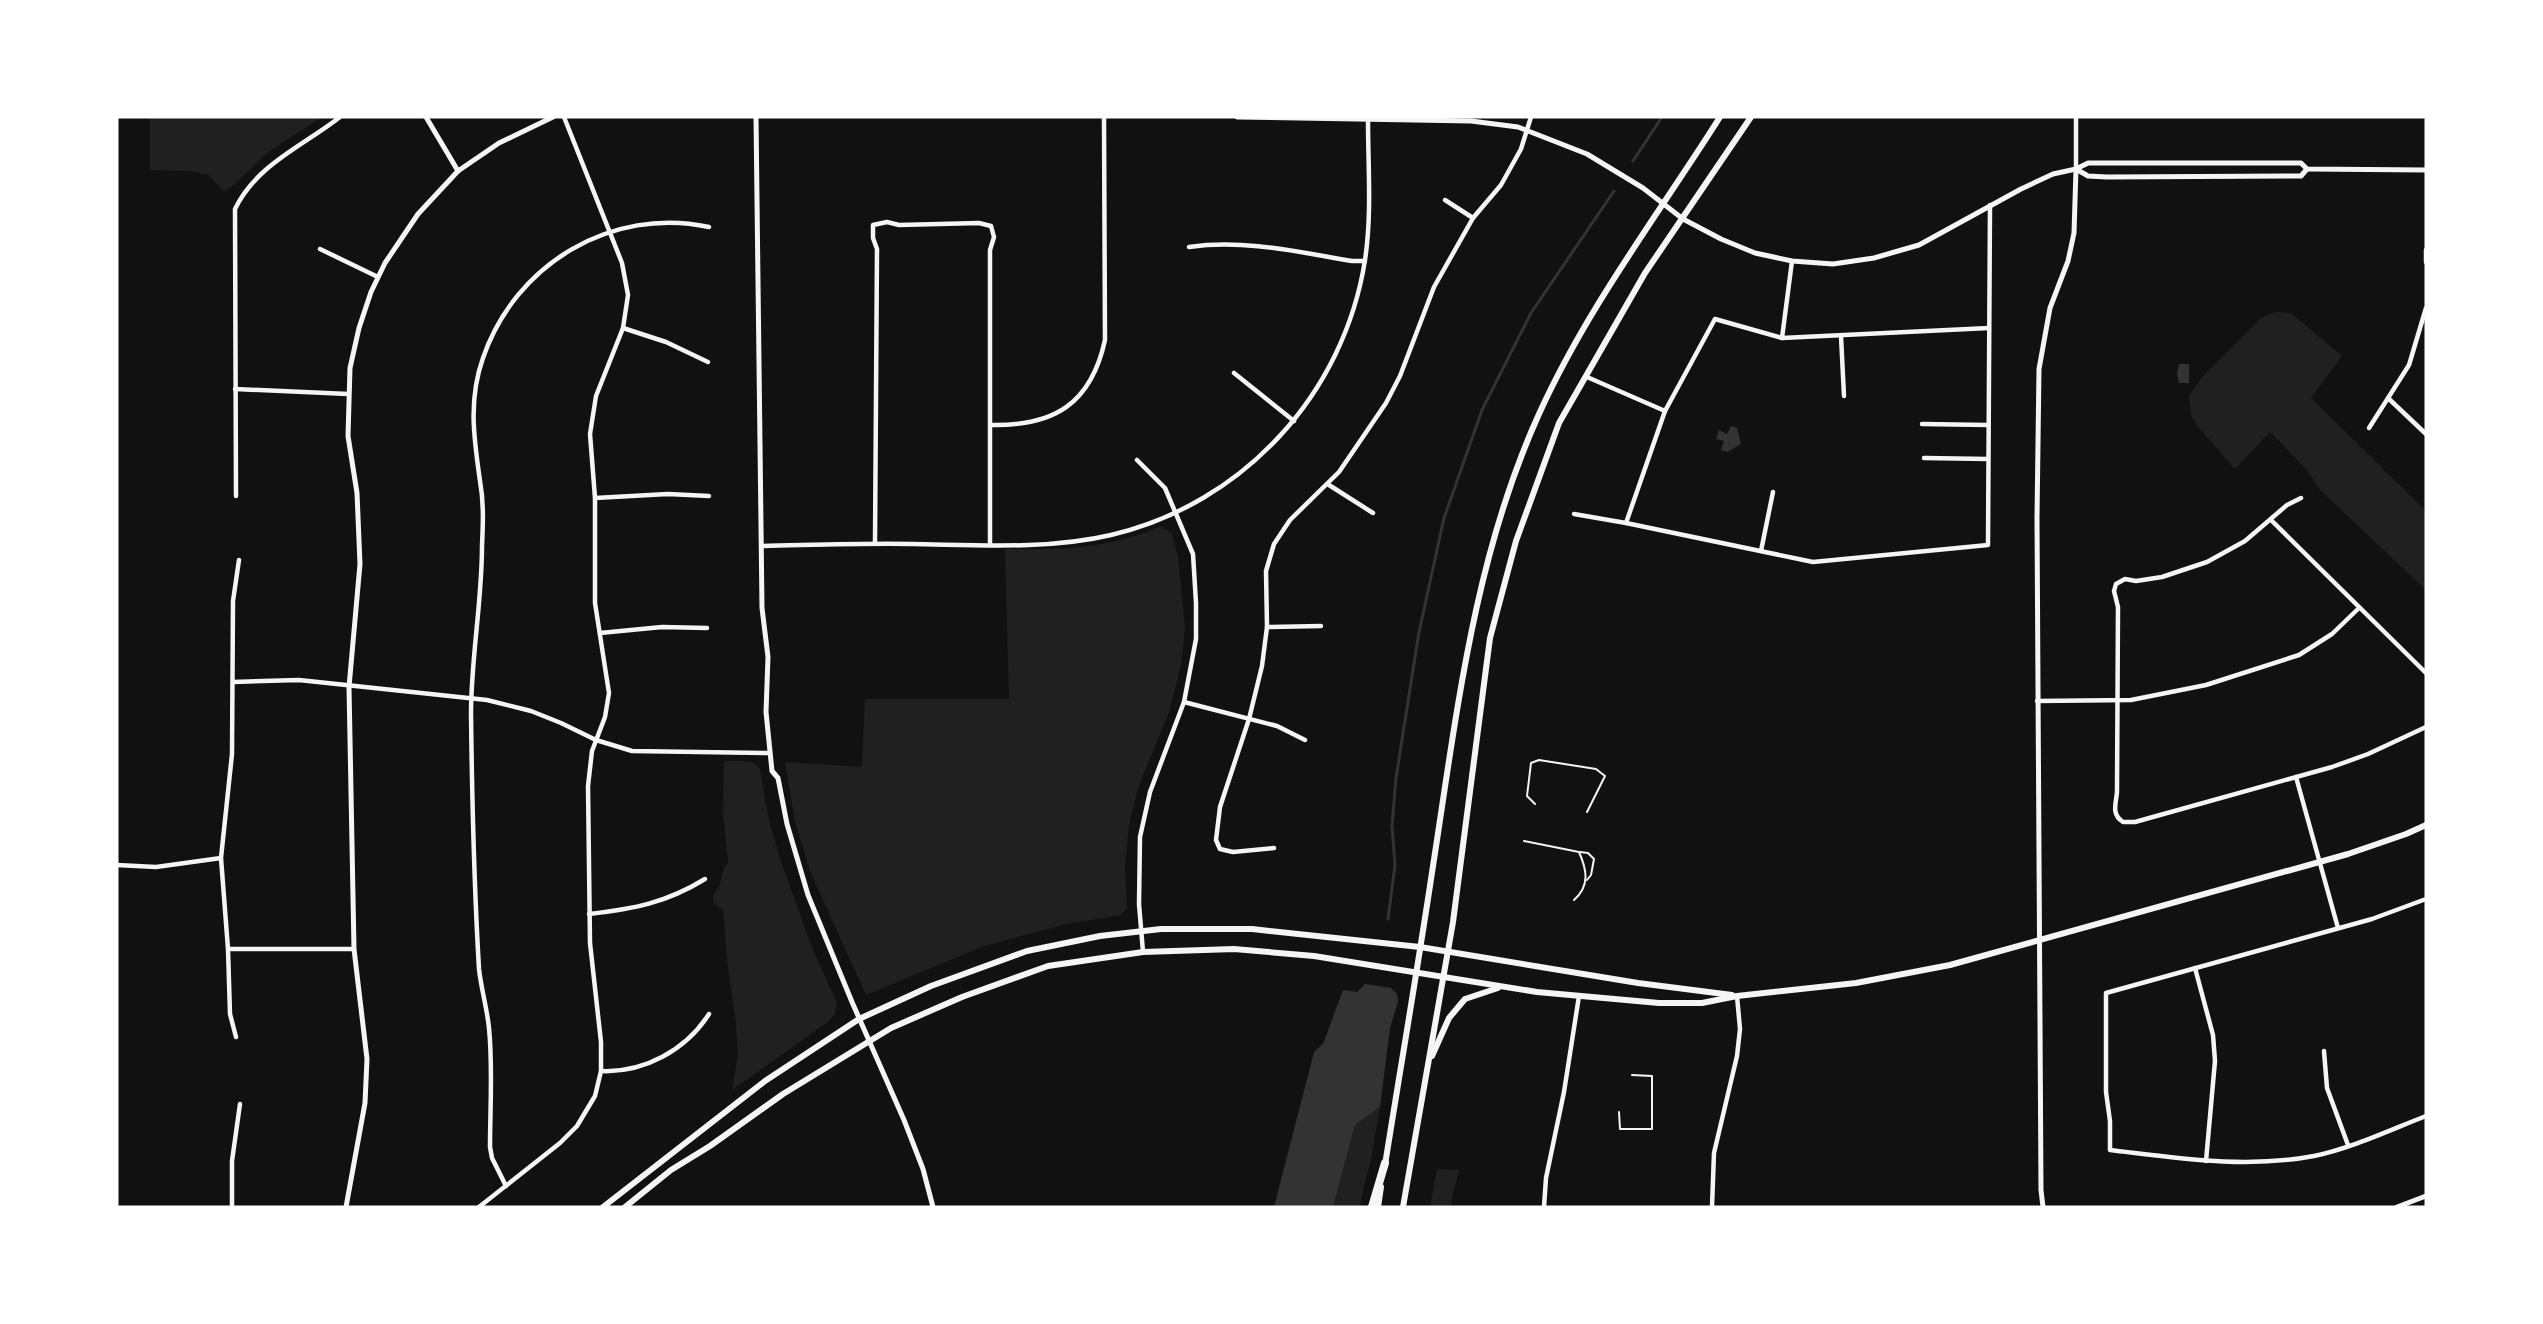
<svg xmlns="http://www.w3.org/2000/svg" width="2543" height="1324" viewBox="0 0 2543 1324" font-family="'Source Serif 4',serif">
<rect width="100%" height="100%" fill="#111"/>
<g fill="#202020">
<polygon points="150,117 322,117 267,153 235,184 224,192 209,175 189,171 150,170"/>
<polygon points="2275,312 2291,313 2342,356 2311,398 2426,511 2426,590 2319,489 2307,470 2270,432 2235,469 2198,427 2191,415 2189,395 2204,375 2261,318"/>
<path d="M 1161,526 L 1172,534 L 1178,557 L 1185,627 L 1181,666 L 1169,712 L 1138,788 L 1129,825 L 1125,867 L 1127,908 L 1121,915 L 1066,924 L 984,946 L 866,995 L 810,871 L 795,822 L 785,762 L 862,767 L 865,699 L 1009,699 L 1005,549 C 1061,550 1110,549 1161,526 Z"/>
<path d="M 724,761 C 737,761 752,758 760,769 L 768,816 L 780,859 L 815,955 L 837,1002 L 835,1014 L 828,1022 L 732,1090 L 738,1055 L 736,1023 L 727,960 L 723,910 L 714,904 L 713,895 C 724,884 719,872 728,862 L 723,812 Z"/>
<polygon points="1380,1107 1371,1159 1359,1207 1333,1207 1355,1125"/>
<polygon points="1437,1169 1459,1170 1450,1207 1430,1207"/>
</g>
<g fill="#333">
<polygon points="2179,364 2189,364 2189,383 2179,383 2177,374"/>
<polygon points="1731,426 1737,428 1741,444 1727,452 1721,450 1724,441 1716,439 1719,430 1727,434"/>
<polygon points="1365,984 1391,988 1397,994 1398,1002 1390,1028 1380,1107 1355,1125 1333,1207 1274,1207 1314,1052 1323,1044 1343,990 1357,992"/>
</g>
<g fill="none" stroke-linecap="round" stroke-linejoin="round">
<g stroke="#333" stroke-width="3">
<polyline points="1633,161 1662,117"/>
<polyline points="1388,919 1395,865 1392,826 1396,778 1419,632 1444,518 1482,410 1531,313 1614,191"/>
</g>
<g stroke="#f5f5f5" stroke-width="2">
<polyline points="1535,804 1527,796 1531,763 1539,760 1596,769 1605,776 1587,812"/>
<path d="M 1524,841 L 1579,852 C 1587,870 1590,886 1574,900"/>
<polyline points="1580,852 1588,853 1594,859 1591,875 1587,880"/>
<polyline points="1619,1112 1620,1129 1652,1129 1652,1076 1632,1075"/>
</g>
<g stroke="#f5f5f5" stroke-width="4.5">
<polyline points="2076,117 2076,169"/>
<polyline points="1445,200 1473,218"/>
<path d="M 1189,247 C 1244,239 1298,252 1352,261 L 1365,261"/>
<polyline points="320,249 378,277"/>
<polyline points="2426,250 2426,262"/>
<polyline points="623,328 666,342 708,362"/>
<polyline points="1841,336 1844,396"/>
<polyline points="1782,338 1792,261"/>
<polyline points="1234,373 1294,421"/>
<polyline points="1587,377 1665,411 1626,523 1813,562 1988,545 1990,205"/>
<polyline points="235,389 348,394"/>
<polyline points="2389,399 2426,434"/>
<polyline points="1665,411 1715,319 1782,338 1989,328"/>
<polyline points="1922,424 1988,425"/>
<path d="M 992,425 C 1054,426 1091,404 1105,340 L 1104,117"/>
<polyline points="2369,428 2409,365 2426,308"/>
<polyline points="1924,458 1988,459"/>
<polyline points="1137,460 1165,488 1193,554 1196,603 1196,639 1184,702 1150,792 1140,837 1139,904 1143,952"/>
<polyline points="1329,485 1373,513"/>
<path d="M 236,496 L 235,209 C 257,164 303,146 340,117"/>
<polyline points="595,498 668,494 709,496"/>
<path d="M 2301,498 L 2287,505 L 2245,541 L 2207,562 L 2162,577 L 2136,581 L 2125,579 L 2116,584 L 2114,591 L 2118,607 L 2117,792 C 2116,804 2111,814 2123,822 L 2135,822 L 2332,767 L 2368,754 L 2426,727"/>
<polyline points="1574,514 1626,523"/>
<polyline points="2271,520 2426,673"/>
<polyline points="875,543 877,249 873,238 873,225 887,222 899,225 979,223 991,226 994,237 990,250 990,545"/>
<path d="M 763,546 C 813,545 862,543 912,544 C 977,545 1047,550 1111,535 C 1243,504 1344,394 1365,260 C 1372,214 1368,166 1368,120"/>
<polyline points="1761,551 1773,492"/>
<polyline points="1267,627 1321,626"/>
<polyline points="600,633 662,627 707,628"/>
<polyline points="233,682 299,680 487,700 531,711 561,723 596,740 632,751 770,753"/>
<polyline points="2037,701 2131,700 2206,685 2299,655 2332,634 2359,608"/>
<polyline points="1184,702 1277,726 1305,740"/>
<polyline points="2296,777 2338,928"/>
<polyline points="1274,848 1233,852 1220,849 1216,840 1220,807 1249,719 1262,666 1267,627 1266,571 1274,544 1290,520 1339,472 1386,403 1400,376 1434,287 1473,218 1501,185 1521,149 1531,117"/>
<polyline points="117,865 156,867 221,858"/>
<path d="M 2426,899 L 2372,919 L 2106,993 L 2106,1092 L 2110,1121 L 2110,1150 C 2178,1158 2246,1169 2314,1156 C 2352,1148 2390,1130 2426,1116"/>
<path d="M 589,914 C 633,909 666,903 705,879"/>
<polyline points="228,949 354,949"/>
<polyline points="2195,968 2213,1035 2215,1061 2206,1161"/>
<polyline points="236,1037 230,1014 228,949 221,858 232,754 233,601 239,560"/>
<polyline points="2324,1051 2327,1088 2348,1145"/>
<path d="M 601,1071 C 644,1073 686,1050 709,1014"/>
<path d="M 506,1186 L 492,1158 L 490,1147 C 490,1108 493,1067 489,1028 C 487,1008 481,988 479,969 C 474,884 472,799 471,714 C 471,658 482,602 482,546 C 483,524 484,503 480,481 C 474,439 468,400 483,358 C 515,264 612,206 709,227"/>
<polyline points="232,1207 232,1161 240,1104"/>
<polyline points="479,1207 560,1143 577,1126 595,1096 601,1071 601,1042 590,943 588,786 592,751 605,717 609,693 595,603 595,498 590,434 596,396 623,328 628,295 622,263 564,117"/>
<polyline points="1544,1207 1546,1178 1564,1092 1579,996"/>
<polyline points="1712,1207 1714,1153 1737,1056 1740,1029 1737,996"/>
</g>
<g stroke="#f5f5f5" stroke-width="5">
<polyline points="426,117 458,171"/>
<polyline points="756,117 762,608 768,657 766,712 772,771 778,778 787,824 808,895 852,1002 904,1120 923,1169 933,1207"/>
<polyline points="1237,117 1471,121 1518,127 1587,154 1643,188 1683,219 1721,239 1755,253 1792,261 1833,264 1874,258 1919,245 2021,189 2053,174 2076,169 2088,163 2301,163 2307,169 2426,170"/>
<polyline points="2076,169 2088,176 2107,177 2301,176 2307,169"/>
<polyline points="346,1207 365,1103 367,1059 354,949 349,687 360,564 357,493 348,436 350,368 359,328 371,292 385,263 418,214 458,171 499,143 553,117"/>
<polyline points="2043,1207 2041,1190 2037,518 2039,369 2050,308 2068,261 2074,233 2076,169"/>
<polyline points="2397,1207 2426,1196"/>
</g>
<g stroke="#f5f5f5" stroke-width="6">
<polyline points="1432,1056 1449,1018 1465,999 1498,988"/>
<path d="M 1385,1165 C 1401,1065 1418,966 1433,866 C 1457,712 1474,557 1539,414 C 1587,308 1658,215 1720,117"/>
<polyline points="603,1207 765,1081 859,1019 931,986 1027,951 1100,936 1161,929 1252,929 1420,947 1638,983 1732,995"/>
<polyline points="625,1207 671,1170 710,1146 783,1094 891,1028 962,997 1048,966 1143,952 1234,949 1314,956 1537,992 1659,1003 1702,1003 1737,996 1856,983 1950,965 2348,854 2406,834 2426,825"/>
<polyline points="1378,1207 1381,1187"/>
<polyline points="1403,1207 1453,922 1490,638 1516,541 1559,423 1645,273 1751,117"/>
</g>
<polyline stroke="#f5f5f5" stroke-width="8" points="1372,1207 1385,1163"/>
</g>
<rect width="2543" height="1324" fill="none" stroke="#ffffff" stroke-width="237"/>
</svg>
